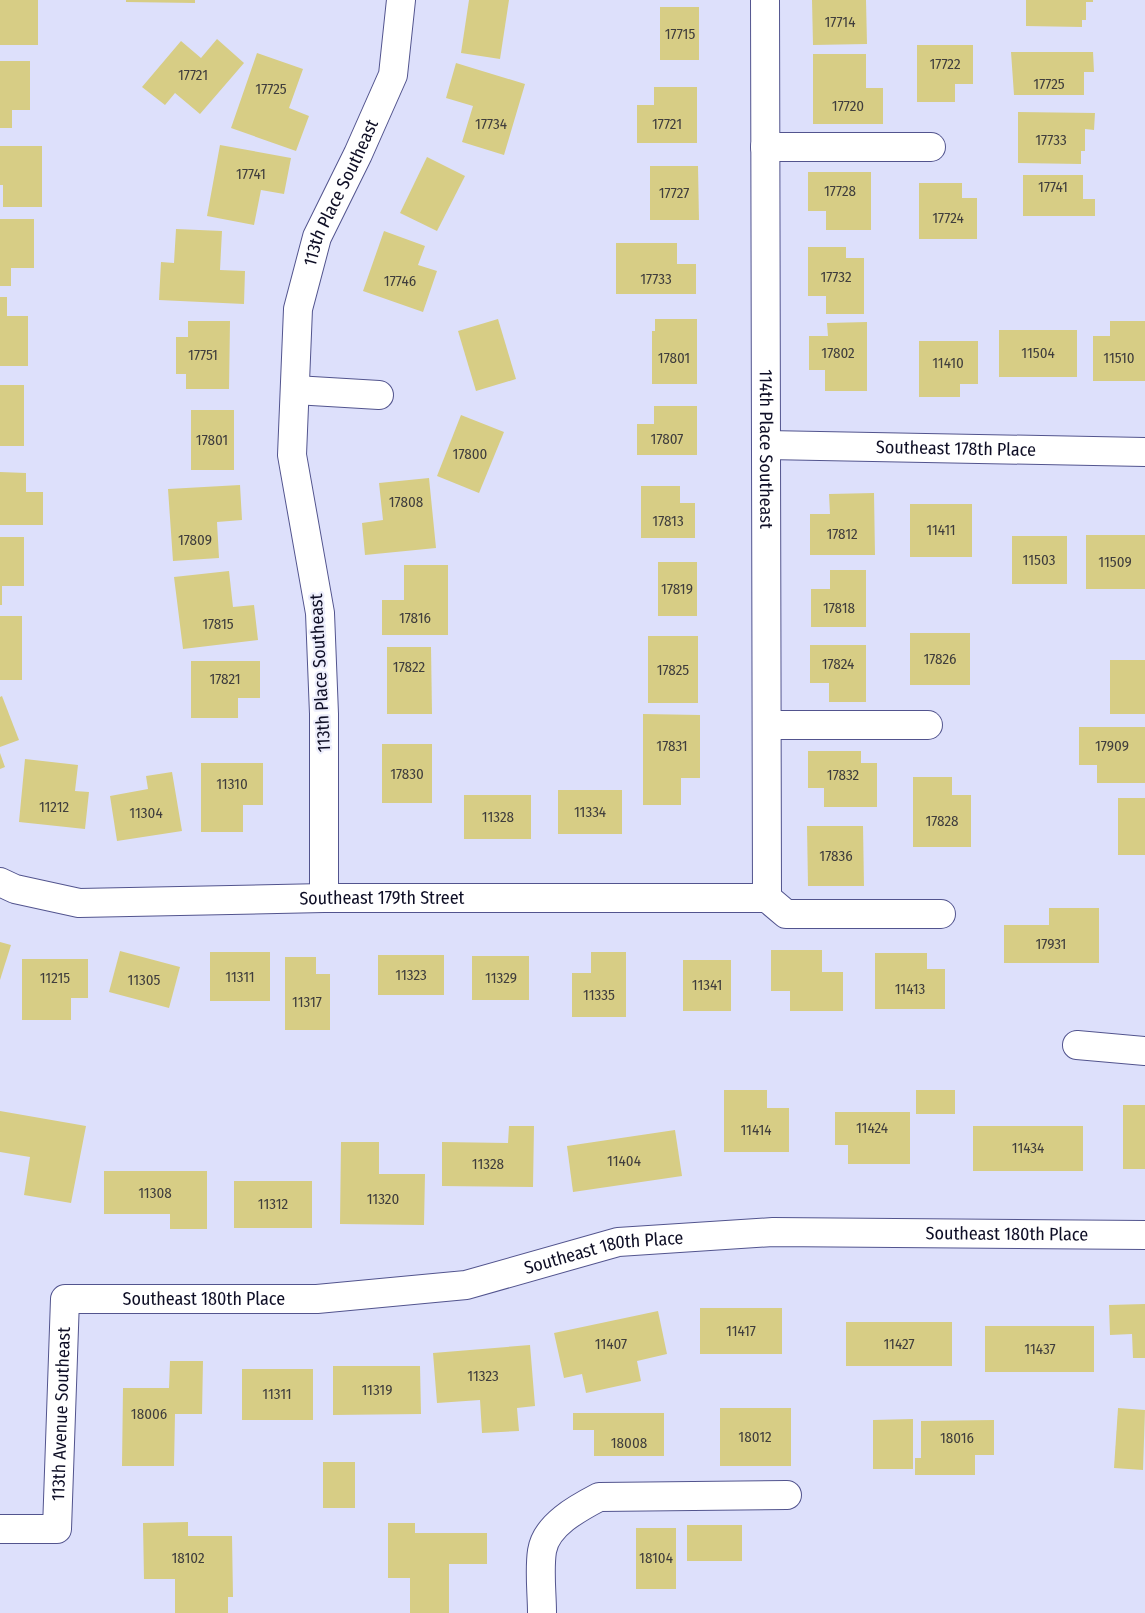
<svg xmlns="http://www.w3.org/2000/svg" width="1145" height="1613" viewBox="0 0 1145 1613" font-family="'Fira Sans Condensed',sans-serif">
<rect width="100%" height="100%" fill="#dde0fb"/>
<g fill="#d7cd85">
<rect x="0" y="0" width="38" height="45"/>
<polygon points="126,0 195,0 195,3 126,2"/>
<polygon points="469,0 509,0 500,59 461,53"/>
<polygon points="812,0 866,0 867,44 813,45"/>
<polygon points="1026,0 1093,0 1093,2 1086,2 1086,20 1082,20 1082,27 1026,26"/>
<rect x="660" y="7" width="39" height="53"/>
<polygon points="217,39 244,63 200,114 175,93 165,105 142,87 181,41 201,58"/>
<polygon points="917,45 973,45 973,84 955,84 955,102 917,102"/>
<polygon points="1011,52 1093,52 1094,72 1084,72 1084,95 1014,95"/>
<polygon points="257,53 303,69 289,108 309,116 296,151 231,128"/>
<polygon points="813,54 866,54 866,88 883,88 883,124 813,124"/>
<polygon points="0,61 30,61 30,110 12,110 12,128 0,128"/>
<polygon points="456,63 525,84 504,155 462,142 473,106 446,98"/>
<polygon points="654,87 697,87 697,143 637,143 637,105 654,105"/>
<polygon points="1018,112 1095,113 1094,130 1085,129 1085,151 1081,151 1081,164 1018,163"/>
<polygon points="220,145 291,158 284,194 261,190 254,225 207,216"/>
<polygon points="0,146 42,146 42,207 3,207 3,185 0,185"/>
<polygon points="427,157 465,176 437,231 400,213"/>
<polygon points="650,166 698,166 699,220 650,220"/>
<polygon points="808,172 871,172 871,230 826,230 826,211 808,211"/>
<polygon points="1023,175 1083,175 1083,199 1095,199 1095,216 1023,216"/>
<polygon points="919,183 962,183 962,198 977,198 977,239 919,239"/>
<polygon points="0,219 34,219 34,268 11,268 11,286 0,286"/>
<polygon points="176,229 222,231 220,270 245,271 244,304 159,300 161,262 174,263"/>
<polygon points="384,231 425,246 418,265 437,271 423,312 363,291"/>
<polygon points="616,243 677,243 677,264 696,264 696,294 616,294"/>
<polygon points="808,247 846,247 846,258 864,258 864,314 826,314 826,296 808,296"/>
<polygon points="0,297 7,297 7,316 28,316 28,366 0,366"/>
<polygon points="498,319 516,379 476,391 458,331"/>
<polygon points="655,319 697,319 697,384 652,384 652,331 655,331"/>
<polygon points="188,321 230,321 229,389 186,389 186,374 176,374 176,337 188,337"/>
<polygon points="1110,321 1145,321 1145,381 1093,381 1093,336 1110,336"/>
<polygon points="867,322 867,391 825,391 825,370 809,370 809,336 828,336 827,323"/>
<rect x="999" y="330" width="78" height="47"/>
<polygon points="919,341 978,341 978,384 960,384 960,397 919,397"/>
<rect x="0" y="385" width="24" height="61"/>
<polygon points="654,406 697,406 697,455 637,455 637,424 654,424"/>
<rect x="191" y="410" width="43" height="60"/>
<polygon points="461,415 504,432 479,493 437,476"/>
<polygon points="0,472 26,473 26,492 43,492 43,525 0,525"/>
<polygon points="429,478 436,548 365,555 362,523 383,520 379,483"/>
<polygon points="240,485 242,520 217,522 219,558 173,561 168,489"/>
<polygon points="641,486 680,486 680,503 695,503 695,538 641,538"/>
<polygon points="874,493 875,555 810,555 810,514 830,514 829,494"/>
<rect x="910" y="504" width="62" height="53"/>
<rect x="1086" y="535" width="59" height="54"/>
<rect x="1012" y="536" width="55" height="48"/>
<polygon points="0,537 24,537 24,586 2,586 2,605 0,605"/>
<rect x="658" y="562" width="39" height="54"/>
<polygon points="404,565 448,565 448,635 382,635 382,600 404,600"/>
<polygon points="830,570 866,570 866,627 811,627 811,589 830,589"/>
<polygon points="229,571 233,607 254,605 258,640 183,649 174,577"/>
<rect x="0" y="616" width="22" height="64"/>
<rect x="910" y="633" width="60" height="52"/>
<rect x="648" y="636" width="50" height="67"/>
<polygon points="810,645 866,645 866,702 829,702 829,683 810,683"/>
<polygon points="387,647 431,647 432,714 387,714"/>
<rect x="1110" y="660" width="35" height="54"/>
<polygon points="191,661 260,661 260,698 238,698 238,718 191,718"/>
<polygon points="2,696 19,740 0,747 0,697"/>
<polygon points="643,714 700,715 700,778 681,778 681,805 643,805"/>
<polygon points="1079,727 1145,727 1145,783 1097,783 1097,765 1079,765"/>
<rect x="382" y="744" width="50" height="59"/>
<polygon points="808,751 861,751 861,763 877,763 877,807 824,807 824,788 808,788"/>
<polygon points="0,753 5,767 0,769"/>
<polygon points="25,759 78,765 75,791 89,792 85,829 19,822"/>
<polygon points="201,763 263,763 263,805 243,805 243,832 201,832"/>
<polygon points="172,772 182,831 117,841 110,796 148,789 146,776"/>
<polygon points="913,777 952,777 952,795 971,795 971,847 913,847"/>
<rect x="558" y="790" width="64" height="44"/>
<rect x="464" y="795" width="67" height="44"/>
<rect x="1118" y="798" width="27" height="57"/>
<polygon points="807,826 863,826 864,886 808,886"/>
<polygon points="1049,908 1099,908 1099,963 1004,963 1004,925 1049,925"/>
<polygon points="0,942 11,945 0,980"/>
<polygon points="771,950 822,950 822,972 843,972 843,1011 790,1011 790,991 771,991"/>
<polygon points="120,951 180,967 169,1008 109,992"/>
<rect x="210" y="952" width="60" height="49"/>
<polygon points="591,952 626,952 626,1017 572,1017 572,973 591,973"/>
<polygon points="875,953 927,953 927,969 945,969 945,1009 875,1009"/>
<rect x="378" y="955" width="66" height="40"/>
<rect x="472" y="956" width="57" height="44"/>
<polygon points="285,957 316,957 316,974 330,974 330,1030 285,1030"/>
<polygon points="22,959 88,959 88,998 71,998 71,1020 22,1020"/>
<rect x="683" y="960" width="48" height="51"/>
<polygon points="724,1090 767,1090 767,1108 789,1108 789,1152 724,1152"/>
<rect x="916" y="1090" width="39" height="24"/>
<rect x="1123" y="1105" width="22" height="64"/>
<polygon points="0,1111 86,1126 71,1203 24,1195 30,1157 0,1152"/>
<polygon points="835,1112 910,1112 910,1164 848,1164 848,1145 835,1145"/>
<polygon points="509,1126 534,1126 533,1187 442,1186 442,1142 508,1143"/>
<rect x="973" y="1126" width="110" height="45"/>
<polygon points="675,1130 682,1176 573,1192 567,1146"/>
<polygon points="341,1142 379,1142 379,1174 425,1174 424,1225 340,1224"/>
<polygon points="104,1171 207,1171 207,1229 170,1229 170,1214 104,1214"/>
<rect x="234" y="1181" width="78" height="47"/>
<polygon points="1145,1304 1145,1358 1133,1358 1132,1334 1110,1335 1109,1305"/>
<rect x="700" y="1308" width="82" height="46"/>
<polygon points="658,1311 667,1354 637,1361 641,1381 586,1393 582,1374 564,1378 554,1333"/>
<rect x="846" y="1322" width="106" height="44"/>
<rect x="985" y="1326" width="109" height="46"/>
<polygon points="530,1345 535,1406 517,1408 519,1431 482,1433 480,1400 437,1403 433,1353"/>
<polygon points="170,1361 203,1361 202,1414 175,1414 174,1466 122,1466 123,1388 169,1388"/>
<polygon points="333,1366 420,1366 421,1414 333,1415"/>
<rect x="242" y="1369" width="71" height="51"/>
<rect x="720" y="1408" width="71" height="58"/>
<polygon points="1118,1408 1145,1410 1143,1470 1114,1468"/>
<polygon points="573,1413 664,1413 664,1456 594,1456 594,1430 573,1430"/>
<polygon points="913,1419 913,1469 873,1469 873,1420"/>
<polygon points="994,1420 994,1455 975,1455 975,1475 915,1475 915,1458 921,1458 921,1421"/>
<rect x="323" y="1462" width="32" height="46"/>
<polygon points="188,1522 188,1536 232,1536 233,1597 228,1597 228,1613 175,1613 175,1579 144,1579 143,1523"/>
<polygon points="388,1523 415,1523 415,1533 487,1533 487,1564 449,1564 449,1613 410,1613 410,1578 388,1578"/>
<rect x="687" y="1525" width="55" height="36"/>
<rect x="636" y="1528" width="40" height="61"/>
</g>
<g fill="none" stroke-linecap="round" stroke-linejoin="round">
<defs>
<g id="minor">
<path id="s1" d="M 765,0 L 767,898"/>
<polyline points="765,147 931,147"/>
<polyline points="295,390 379,395"/>
<path id="s2" d="M 767,445 L 1145,452"/>
<polyline points="767,725 928,725"/>
<path id="s3" d="M 0,882 L 15,889 L 79,903 L 324,898 L 767,898"/>
<path id="s4" d="M 324,898 L 324,714 L 320,613 L 292,455 L 298,309 L 317,237 L 358,154 L 393,75 L 401,0"/>
<polyline points="767,898 786,914 941,914"/>
<polyline points="1077,1045 1145,1051"/>
<path id="s5" d="M 0,1529 L 57,1529 L 65,1299 L 317,1299 L 466,1285 L 618,1242 L 773,1232 L 1145,1235"/>
<path d="M 542,1613 C 542,1593 539,1571 542,1551 C 546,1525 578,1508 599,1497 L 787,1495"/>
</g>
</defs>
<use href="#minor" stroke="#52548e" stroke-width="30"/>
<use href="#minor" stroke="#fff" stroke-width="28"/>
</g>
<g text-anchor="middle" dominant-baseline="central" stroke-width="4.5" stroke-linejoin="round" paint-order="stroke">
<g font-size="15" fill="#403e3d">
<text x="840" y="22">17714</text>
<text x="680" y="34">17715</text>
<text x="945" y="64">17722</text>
<text x="193" y="75">17721</text>
<text x="1049" y="84">17725</text>
<text x="271" y="89">17725</text>
<text x="848" y="106">17720</text>
<text x="491" y="124">17734</text>
<text x="667" y="124">17721</text>
<text x="1051" y="140">17733</text>
<text x="251" y="174">17741</text>
<text x="1053" y="187">17741</text>
<text x="840" y="191">17728</text>
<text x="674" y="193">17727</text>
<text x="948" y="218">17724</text>
<text x="836" y="277">17732</text>
<text x="656" y="279">17733</text>
<text x="400" y="281">17746</text>
<text x="838" y="353">17802</text>
<text x="1038" y="353">11504</text>
<text x="203" y="355">17751</text>
<text x="674" y="358">17801</text>
<text x="1119" y="358">11510</text>
<text x="948" y="363">11410</text>
<text x="667" y="439">17807</text>
<text x="212" y="440">17801</text>
<text x="470" y="454">17800</text>
<text x="406" y="502">17808</text>
<text x="668" y="521">17813</text>
<text x="941" y="530">11411</text>
<text x="842" y="534">17812</text>
<text x="195" y="540">17809</text>
<text x="1039" y="560">11503</text>
<text x="1115" y="562">11509</text>
<text x="677" y="589">17819</text>
<text x="839" y="608">17818</text>
<text x="415" y="618">17816</text>
<text x="218" y="624">17815</text>
<text x="940" y="659">17826</text>
<text x="838" y="664">17824</text>
<text x="409" y="667">17822</text>
<text x="673" y="670">17825</text>
<text x="225" y="679">17821</text>
<text x="672" y="746">17831</text>
<text x="1112" y="746">17909</text>
<text x="407" y="774">17830</text>
<text x="843" y="775">17832</text>
<text x="232" y="784">11310</text>
<text x="54" y="807">11212</text>
<text x="590" y="812">11334</text>
<text x="146" y="813">11304</text>
<text x="498" y="817">11328</text>
<text x="942" y="821">17828</text>
<text x="836" y="856">17836</text>
<text x="1051" y="944">17931</text>
<text x="411" y="975">11323</text>
<text x="240" y="977">11311</text>
<text x="55" y="978">11215</text>
<text x="501" y="978">11329</text>
<text x="144" y="980">11305</text>
<text x="707" y="985">11341</text>
<text x="910" y="989">11413</text>
<text x="599" y="995">11335</text>
<text x="307" y="1002">11317</text>
<text x="872" y="1128">11424</text>
<text x="756" y="1130">11414</text>
<text x="1028" y="1148">11434</text>
<text x="624" y="1161">11404</text>
<text x="488" y="1164">11328</text>
<text x="155" y="1193">11308</text>
<text x="383" y="1199">11320</text>
<text x="273" y="1204">11312</text>
<text x="741" y="1331">11417</text>
<text x="611" y="1344">11407</text>
<text x="899" y="1344">11427</text>
<text x="1040" y="1349">11437</text>
<text x="483" y="1376">11323</text>
<text x="377" y="1390">11319</text>
<text x="277" y="1394">11311</text>
<text x="149" y="1414">18006</text>
<text x="755" y="1437">18012</text>
<text x="957" y="1438">18016</text>
<text x="629" y="1443">18008</text>
<text x="188" y="1558">18102</text>
<text x="656" y="1558">18104</text>
</g>
<g font-size="18" fill="#0e0e25" stroke="#edeefc">
<text stroke="none"><textPath href="#s4" startOffset="716">113th Place Southeast</textPath></text>
<text stroke="none"><textPath href="#s1" startOffset="449">114th Place Southeast</textPath></text>
<text stroke="none"><textPath href="#s2" startOffset="189">Southeast 178th Place</textPath></text>
<text transform="translate(320 673) rotate(-93)">113th Place Southeast</text>
<text stroke="none"><textPath href="#s3" startOffset="385">Southeast 179th Street</textPath></text>
<text stroke="none"><textPath href="#s5" startOffset="1236">Southeast 180th Place</textPath></text>
<text stroke="none"><textPath href="#s5" startOffset="831">Southeast 180th Place</textPath></text>
<text stroke="none"><textPath href="#s5" startOffset="426">Southeast 180th Place</textPath></text>
<text stroke="none"><textPath href="#s5" startOffset="172">113th Avenue Southeast</textPath></text>
</g>
</g>
</svg>
